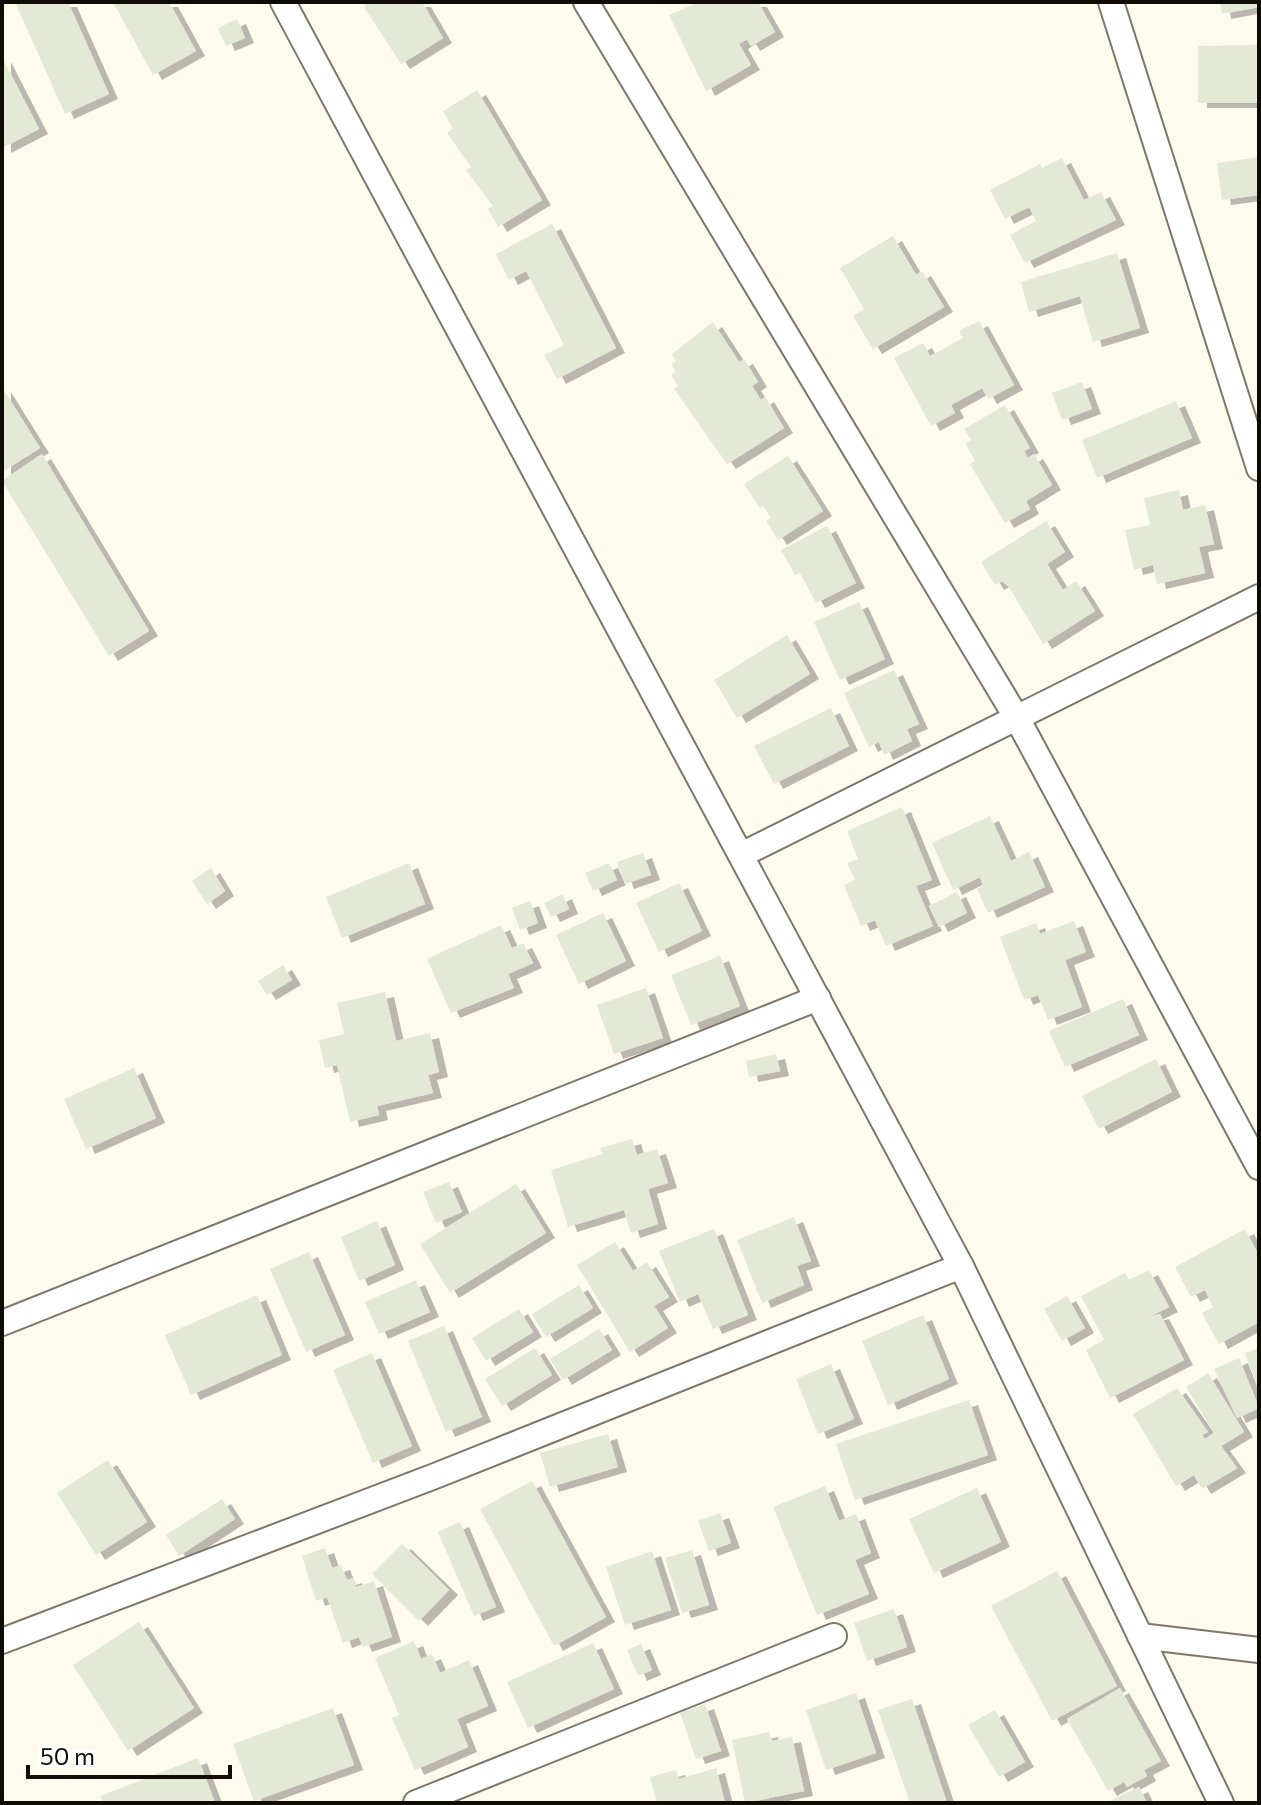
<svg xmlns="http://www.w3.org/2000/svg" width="1261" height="1805" viewBox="0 0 1261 1805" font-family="Commissioner,sans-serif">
<defs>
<filter id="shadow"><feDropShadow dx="9" dy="5" stdDeviation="0" flood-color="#0004"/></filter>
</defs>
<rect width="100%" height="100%" fill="#fffaee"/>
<g fill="#e3e9d5" filter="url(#shadow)">
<polygon points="15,2 68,2 109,94 65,114"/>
<polygon points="113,2 169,2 196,51 153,75"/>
<polygon points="367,2 422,2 443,38 401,64 364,7"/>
<polygon points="699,2 758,2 775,32 751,46 747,39 739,44 751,65 706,91 669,15"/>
<polygon points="1220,2 1259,2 1259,7 1222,14"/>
<polygon points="237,19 245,38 226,46 218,28"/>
<polygon points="1259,45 1259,103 1198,103 1198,46"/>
<polygon points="2,57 39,129 2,148"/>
<polygon points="477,90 542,200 498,227 488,209 493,206 466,170 471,167 447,133 453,129 443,111"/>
<polygon points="1259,157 1259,195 1222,200 1217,163"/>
<polygon points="1062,158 1084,200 1101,192 1116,220 1025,263 1010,235 1036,221 1029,207 1005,219 990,190 1040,164 1042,168"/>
<polygon points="552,224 616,348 557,379 544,355 564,345 526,271 509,280 496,254"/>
<polygon points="893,236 916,275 922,271 944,307 873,349 853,316 864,309 840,268"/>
<polygon points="1117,253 1140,328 1093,342 1080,296 1029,312 1021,282"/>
<polygon points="979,321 1014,385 988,399 982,388 951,405 955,413 931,426 894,358 923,343 930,356 963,338 959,331"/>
<polygon points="713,322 739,362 744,359 758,382 752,386 761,400 765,397 784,428 727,464 674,389 678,386 671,375 676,372 671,364 676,361 672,354"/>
<polygon points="1082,382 1092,409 1062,420 1052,393"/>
<polygon points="2,387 40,448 2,472"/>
<polygon points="1176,401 1192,438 1097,478 1082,440"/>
<polygon points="1005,405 1030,448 1024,451 1028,458 1034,454 1052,485 1026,501 1030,509 1005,523 970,464 975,461 965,443 971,440 964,429"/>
<polygon points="42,454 149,631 109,656 2,481"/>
<polygon points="788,456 823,511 778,540 766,521 771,518 763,506 760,508 744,484"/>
<polygon points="1179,490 1183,510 1205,505 1214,544 1199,547 1205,573 1157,584 1153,565 1134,570 1125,530 1150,525 1144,498"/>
<polygon points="1046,521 1065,552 1047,564 1063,590 1076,581 1095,611 1043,644 1009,587 1002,581 995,585 981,562"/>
<polygon points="827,526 856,583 816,603 800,573 795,575 781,550"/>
<polygon points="859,602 885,659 840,680 814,622"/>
<polygon points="787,635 810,674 737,718 714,680"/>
<polygon points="894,670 919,724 907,729 912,741 884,755 879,742 869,747 844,693"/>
<polygon points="831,708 849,746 774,784 754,746"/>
<polygon points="902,807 932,880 916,886 933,926 886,946 875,920 861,926 844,885 855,880 847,863 858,859 847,831"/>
<polygon points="990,816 1011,861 1029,852 1045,887 988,913 977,889 983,886 980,877 953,890 932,843"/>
<polygon points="643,853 651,875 625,884 617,862"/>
<polygon points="409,863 425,904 342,938 326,897"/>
<polygon points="609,863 617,880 593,891 585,873"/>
<polygon points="211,868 225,891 207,904 192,881"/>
<polygon points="679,883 702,931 659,952 636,903"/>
<polygon points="957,892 967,913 939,927 929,906"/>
<polygon points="563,894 569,909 551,917 544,903"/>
<polygon points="530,901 538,923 520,930 512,908"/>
<polygon points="603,913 626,961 579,984 556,935"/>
<polygon points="1074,921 1086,952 1065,960 1082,1007 1048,1020 1038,995 1024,1000 1000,937 1036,923 1040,934"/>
<polygon points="501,925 512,948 523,943 533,963 508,974 514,988 451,1013 427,959"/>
<polygon points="720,956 740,1006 691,1025 671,975"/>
<polygon points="283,965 292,980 267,995 258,981"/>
<polygon points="646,988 663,1038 614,1054 597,1005"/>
<polygon points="385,992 396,1041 430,1033 439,1072 428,1075 433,1093 377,1106 379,1115 350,1122 337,1065 325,1068 319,1040 344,1034 337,1003"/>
<polygon points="1123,999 1139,1035 1065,1067 1049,1031"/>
<polygon points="776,1054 780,1071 749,1077 746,1061"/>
<polygon points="1156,1059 1172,1092 1099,1129 1082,1096"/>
<polygon points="134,1068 156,1118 86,1149 64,1099"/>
<polygon points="632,1139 637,1155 657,1149 668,1183 648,1189 658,1224 631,1233 624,1210 568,1227 551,1170 602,1154 600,1148"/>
<polygon points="449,1182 462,1212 436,1223 423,1192"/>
<polygon points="516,1184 546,1233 450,1293 420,1244"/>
<polygon points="794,1217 811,1261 797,1266 804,1285 762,1303 737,1240"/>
<polygon points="377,1221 395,1265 359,1281 341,1237"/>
<polygon points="714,1229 748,1315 713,1329 698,1294 680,1302 659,1251"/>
<polygon points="1245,1229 1259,1256 1259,1322 1219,1344 1202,1313 1213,1307 1205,1290 1191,1297 1175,1267"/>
<polygon points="615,1242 633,1271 647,1262 669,1297 654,1306 668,1328 630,1352 577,1265"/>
<polygon points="309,1252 345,1335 306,1352 270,1269"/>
<polygon points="1149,1270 1169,1307 1149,1317 1160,1314 1184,1360 1110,1398 1086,1350 1104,1340 1081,1296 1125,1273 1129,1280"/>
<polygon points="416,1280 430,1312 379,1334 365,1302"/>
<polygon points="579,1285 593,1308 546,1337 532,1314"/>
<polygon points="257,1295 282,1355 191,1395 165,1335"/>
<polygon points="1067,1296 1085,1328 1062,1341 1044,1309"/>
<polygon points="519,1309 533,1332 486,1361 472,1338"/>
<polygon points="923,1315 949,1379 888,1405 862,1341"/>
<polygon points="444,1326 482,1417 446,1432 408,1341"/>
<polygon points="599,1329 612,1350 563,1380 550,1359"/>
<polygon points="535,1348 552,1375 502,1406 485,1379"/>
<polygon points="1259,1348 1259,1391 1245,1353"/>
<polygon points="372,1353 412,1446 373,1463 333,1370"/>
<polygon points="1239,1358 1259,1408 1237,1418 1214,1369"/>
<polygon points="831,1364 854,1419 818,1434 796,1379"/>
<polygon points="1208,1373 1244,1432 1221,1446 1237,1468 1202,1489 1194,1475 1176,1486 1133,1414 1177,1388 1208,1432 1202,1435 1205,1439 1214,1433 1186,1387"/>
<polygon points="969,1400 988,1455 855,1500 836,1444"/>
<polygon points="608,1434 618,1467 550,1487 540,1453"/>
<polygon points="108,1460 147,1522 96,1555 57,1493"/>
<polygon points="532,1481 606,1617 554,1646 480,1509"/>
<polygon points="825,1486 839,1521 856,1514 871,1553 855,1560 869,1594 817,1615 773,1507"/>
<polygon points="977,1488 1001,1542 934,1573 909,1519"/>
<polygon points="222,1499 235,1519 179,1556 166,1535"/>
<polygon points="720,1513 731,1543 709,1551 698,1521"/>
<polygon points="460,1522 496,1607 474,1616 438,1532"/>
<polygon points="402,1544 449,1590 419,1621 372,1574"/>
<polygon points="325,1548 332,1568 341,1565 347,1580 353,1578 356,1587 374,1581 392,1637 363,1647 359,1637 343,1643 327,1597 316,1601 302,1556"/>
<polygon points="692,1550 709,1605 682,1613 665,1558"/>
<polygon points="652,1551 671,1610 625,1625 606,1567"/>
<polygon points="1057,1571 1117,1686 1052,1721 991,1606"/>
<polygon points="894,1609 907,1647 867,1661 854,1623"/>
<polygon points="139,1622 194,1708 128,1751 73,1665"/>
<polygon points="414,1641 421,1659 432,1654 440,1673 469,1660 488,1706 457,1719 468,1747 415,1770 392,1718 399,1715 375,1658"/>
<polygon points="593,1643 614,1689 528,1728 507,1682"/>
<polygon points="641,1644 652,1670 638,1676 627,1650"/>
<polygon points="1120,1688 1161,1761 1144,1770 1147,1776 1127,1787 1124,1782 1108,1791 1067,1719"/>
<polygon points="856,1693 876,1753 826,1770 806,1710"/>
<polygon points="912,1699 946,1800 937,1803 910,1803 878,1710"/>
<polygon points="705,1704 721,1751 696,1759 680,1713"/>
<polygon points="333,1708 354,1765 254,1801 233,1744"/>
<polygon points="995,1710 1025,1762 999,1777 968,1725"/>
<polygon points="769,1732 772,1741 792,1737 804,1791 745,1803 732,1740"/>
<polygon points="198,1758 215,1803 103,1803 100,1796"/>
<polygon points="716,1768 725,1803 657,1803 650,1777 676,1770 679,1779"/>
<polygon points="1139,1787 1147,1803 1105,1803"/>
</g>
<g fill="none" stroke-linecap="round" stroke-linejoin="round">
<defs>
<g id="street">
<polyline points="283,2 961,1266 1221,1803"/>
<polyline points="586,2 1018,720 1259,1167"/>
<polyline points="1111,2 1259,468"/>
<polyline points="741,855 1259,597"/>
<polyline points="2,1323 818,998"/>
<polyline points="1140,1636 1259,1650"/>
<polyline points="2,1641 435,1476 961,1266"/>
<polyline points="416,1803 834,1636"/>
</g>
</defs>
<use href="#street" stroke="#7e7766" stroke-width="28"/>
<use href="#street" stroke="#fff" stroke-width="24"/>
</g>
<rect width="1261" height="1805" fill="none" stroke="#0f0c06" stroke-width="8"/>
<path d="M28 1765v12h202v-12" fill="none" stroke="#0f0c06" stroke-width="4"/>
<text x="40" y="1765" font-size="24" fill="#0f0c06" stroke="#ffffff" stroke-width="6" paint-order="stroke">50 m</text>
</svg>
